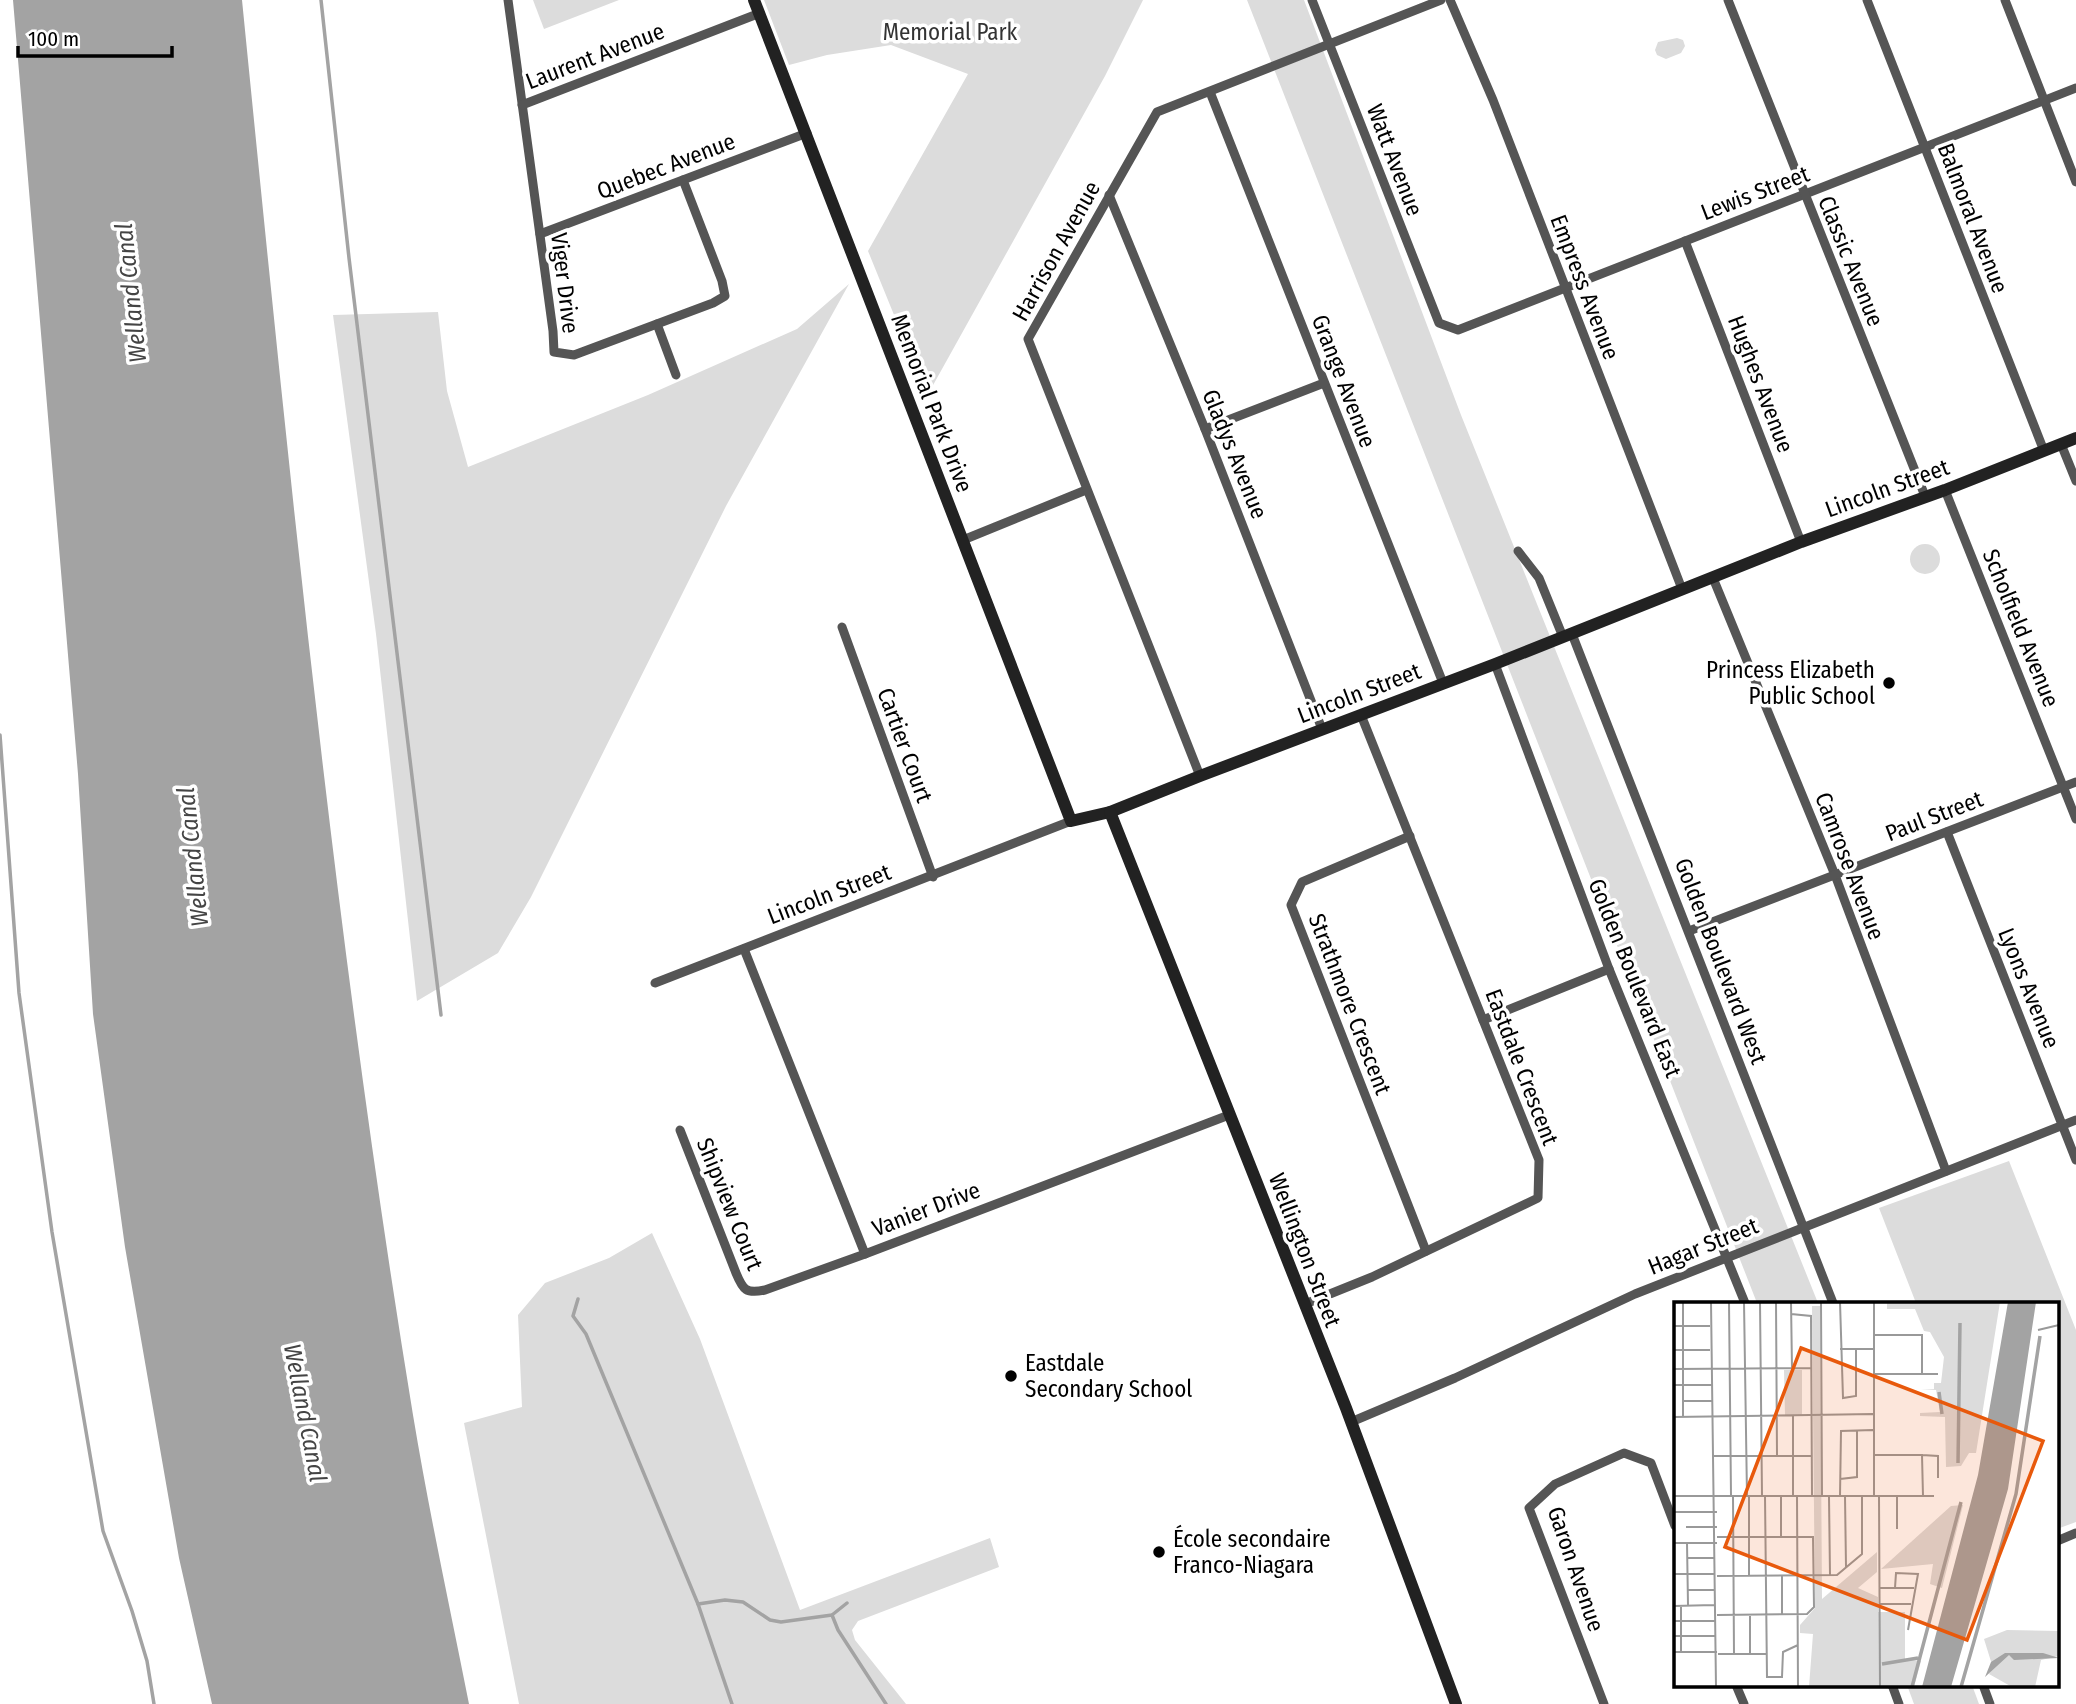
<svg xmlns="http://www.w3.org/2000/svg" width="2076" height="1704" viewBox="0 0 2076 1704" font-family="'Fira Sans Condensed',sans-serif">
<rect width="100%" height="100%" fill="#fff"/>
<g fill="#dcdcdc">
<polygon points="533,0 619,0 544,29"/>
<polygon points="764,0 1143,0 1105,76 927,396 868,251 968,74 891,45 827,55 789,65"/>
<polygon points="1247,0 1304,0 1461,415 1818,1303 1757,1303"/>
<polygon points="1677,38 1683,40 1685,46 1681,53 1666,59 1657,55 1655,50 1658,42"/>
<polygon points="849,284 726,506 531,897 498,953 417,1001 376,634 333,315 438,312 447,391 468,467 648,395 797,329"/>
<circle cx="1925" cy="559" r="15"/>
<polygon points="2009,1161 2076,1330 2076,1522 2057,1529 2057,1303 1916,1303 1879,1208"/>
<polygon points="652,1233 700,1339 800,1610 990,1538 999,1567 858,1621 852,1630 855,1640 906,1704 519,1704 464,1423 522,1407 518,1315 545,1283 609,1258"/>
<polygon points="1907,1685 1972,1685 1979,1704 1914,1704"/>
</g>
<path fill="#a3a3a3" d="M 13,0 L 242,0 C 289,473 336,946 413,1415 C 429,1512 450,1608 469,1704 L 212,1704 L 179,1558 L 125,1247 L 93,1014 L 78,774 Z"/>
<g fill="none" stroke-linecap="round" stroke-linejoin="round">
<g stroke="#a3a3a3" stroke-width="3.5">
<polyline points="321,0 349,258 441,1015"/>
<polyline points="0,735 19,993 52,1232 103,1531 132,1611 147,1661 154,1704"/>
<polyline points="578,1299 573,1316 586,1334 698,1604 732,1704"/>
<polyline points="698,1604 725,1600 743,1602 770,1620 781,1622 832,1615 847,1603"/>
<polyline points="832,1615 838,1630 886,1704"/>
</g>
<g stroke="#555" stroke-width="9">
<polyline points="508,0 553,331 554,352 574,355 713,303 725,296 722,281 683,180"/>
<polyline points="1312,0 1439,323 1458,330 2076,88"/>
<polyline points="1450,0 1493,100 1682,589"/>
<polyline points="1728,0 1925,496"/>
<polyline points="1867,0 2044,451"/>
<polyline points="2005,0 2076,182"/>
<polyline points="1210,92 1443,683"/>
<polyline points="522,105 760,13"/>
<polyline points="1109,195 1205,429 1322,729"/>
<polyline points="540,234 807,133"/>
<polyline points="1685,241 1801,542"/>
<polyline points="657,324 676,375"/>
<polyline points="1205,429 1324,383"/>
<polyline points="2061,444 2076,481"/>
<polyline points="1945,490 2076,819"/>
<polyline points="963,540 1086,490"/>
<polyline points="1518,551 1539,578 1563,637"/>
<polyline points="1713,578 1835,875 1946,1171"/>
<polyline points="842,627 933,877"/>
<polyline points="1572,634 1833,1303"/>
<polyline points="1495,664 1609,969 1745,1303"/>
<polyline points="1200,776 1028,339 1157,112 1441,0"/>
<polyline points="1947,832 2076,1160"/>
<polyline points="1410,836 1302,882 1291,905 1426,1251"/>
<polyline points="1689,931 2076,782"/>
<polyline points="744,949 865,1254 1229,1115"/>
<polyline points="655,983 1071,821"/>
<polyline points="1483,1020 1609,969"/>
<path d="M 680,1130 L 736,1273 C 743,1290 746,1294 765,1290 L 865,1254"/>
<polyline points="1305,1304 1372,1277 1538,1198 1539,1160 1361,715"/>
<polyline points="1351,1422 1455,1378 1635,1294 2076,1120"/>
<polyline points="2057,1541 2076,1533"/>
<polyline points="1736,1685 1744,1704"/>
<polyline points="1892,1685 1899,1704"/>
<polyline points="1983,1685 1990,1704"/>
<polyline points="1604,1704 1529,1508 1555,1484 1624,1453 1651,1463 1675,1526"/>
</g>
<g stroke="#222" stroke-width="12">
<polyline points="754,0 1071,821 1110,812 1200,776 1495,664 1801,542 1945,490 2076,438"/>
<polyline points="1110,812 1346,1408 1456,1704"/>
</g>
</g>
<g fill="#000" stroke="#fff" stroke-width="2.5">
<circle cx="1889" cy="683" r="7"/>
<circle cx="1011" cy="1376" r="7"/>
<circle cx="1159" cy="1552" r="7"/>
</g>
<g text-anchor="middle" dominant-baseline="central" stroke-width="7" stroke-linejoin="round" paint-order="stroke">
<g font-size="23" fill="#333" stroke="#fff">
<text x="950" y="32">Memorial Park</text>
</g>
<g font-size="23" fill="#000" stroke="#fff">
<text transform="translate(595 56) rotate(-21)">Laurent Avenue</text>
<text transform="translate(1395 160) rotate(69)">Watt Avenue</text>
<text transform="translate(666 166) rotate(-21)">Quebec Avenue</text>
<text transform="translate(1755 193) rotate(-21)">Lewis Street</text>
<text transform="translate(1973 218) rotate(69)">Balmoral Avenue</text>
<text transform="translate(1056 251) rotate(-61)">Harrison Avenue</text>
<text transform="translate(1851 261) rotate(68)">Classic Avenue</text>
<text transform="translate(565 283) rotate(83)">Viger Drive</text>
<text transform="translate(1585 287) rotate(69)">Empress Avenue</text>
<text transform="translate(1344 381) rotate(69)">Grange Avenue</text>
<text transform="translate(1761 384) rotate(69)">Hughes Avenue</text>
<text transform="translate(932 403) rotate(69)">Memorial Park Drive</text>
<text transform="translate(1235 454) rotate(68)">Gladys Avenue</text>
<text transform="translate(1887 488) rotate(-20)">Lincoln Street</text>
<text transform="translate(2021 628) rotate(68)">Scholfield Avenue</text>
<text transform="translate(1359 693) rotate(-21)">Lincoln Street</text>
<text transform="translate(905 745) rotate(70)">Cartier Court</text>
<text transform="translate(1934 816) rotate(-21)">Paul Street</text>
<text transform="translate(1850 866) rotate(69)">Camrose Avenue</text>
<text transform="translate(829 894) rotate(-21)">Lincoln Street</text>
<text transform="translate(1721 961) rotate(69)">Golden Boulevard West</text>
<text transform="translate(1635 978) rotate(68)">Golden Boulevard East</text>
<text transform="translate(2029 988) rotate(68)">Lyons Avenue</text>
<text transform="translate(1350 1004) rotate(69)">Strathmore Crescent</text>
<text transform="translate(1522 1067) rotate(69)">Eastdale Crescent</text>
<text transform="translate(730 1204) rotate(68)">Shipview Court</text>
<text transform="translate(926 1209) rotate(-21)">Vanier Drive</text>
<text transform="translate(1703 1246) rotate(-22)">Hagar Street</text>
<text transform="translate(1305 1250) rotate(69)">Wellington Street</text>
<text transform="translate(1576 1569) rotate(71)">Garon Avenue</text>
</g>
<g font-size="23" fill="#000" stroke="#fff" text-anchor="start">
<text x="1875" y="670" text-anchor="end">Princess Elizabeth<tspan x="1875" dy="26">Public School</tspan></text>
<text x="1025" y="1363">Eastdale<tspan x="1025" dy="26">Secondary School</tspan></text>
<text x="1173" y="1539">École secondaire<tspan x="1173" dy="26">Franco-Niagara</tspan></text>
</g>
<g font-size="24" font-style="italic" fill="#444" stroke="#fff">
<text transform="translate(131 293) rotate(-96)">Welland Canal</text>
<text transform="translate(193 857) rotate(-96)">Welland Canal</text>
<text transform="translate(305 1413) rotate(79)">Welland Canal</text>
</g>
</g>
<g transform="translate(1674 1302)">
<rect width="385" height="385" fill="#fff"/>
<path d="M 213,0 L 326,0 L 302,151 L 295,151 L 287,164 L 272,165 L 271,115 L 246,114 L 246,111 L 266,110 L 262,88 L 247,87 L 260,87 L 260,81 L 267,81 L 270,55 L 256,30 L 250,29 L 241,7 L 213,7 ZM 138,4 L 146,4 L 148,297 L 203,250 L 203,270 L 184,286 L 204,295 L 204,310 L 231,310 L 231,357 L 247,359 L 240,385 L 135,385 L 139,332 L 126,331 L 126,323 L 141,306 ZM 110,68 L 128,68 L 128,113 L 111,113 ZM 289,203 L 268,286 L 256,282 L 259,262 L 207,267 L 277,204 ZM 333,328 L 385,329 L 385,354 L 367,358 L 361,385 L 338,385 L 315,372 L 319,366 L 310,337 Z" fill="#dcdcdc"/>
<path d="M 334,0 L 362,0 L 334,187 L 277,385 L 248,385 L 304,173 ZM 331,351 L 369,351 L 385,356 L 340,358 L 335,353 L 311,375 L 317,360 Z" fill="#a3a3a3"/>
<path fill="none" stroke="#a3a3a3" stroke-width="3.5" d="M 265,90 L 268,112M 284,161 L 286,21M 208,362 L 244,356M 238,385 L 287,200M 287,385 L 342,192 L 366,34"/>
<path fill="none" stroke="#999" stroke-width="2" d="M 37,0 L 42,385M 55,0 L 57,194M 70,0 L 73,194M 86,0 L 88,194M 102,0 L 103,154M 117,0 L 118,66M 147,0 L 148,194M 166,0 L 169,96 L 182,94 L 182,47M 200,0 L 200,194M 117,12 L 137,14 L 138,194M 0,24 L 36,24M 364,28 L 385,23M 199,33 L 248,33 L 248,72M 166,47 L 199,47M 0,48 L 36,48M 0,67 L 137,66M 199,72 L 264,72M 0,83 L 38,83M 10,99 L 38,99M 119,114 L 119,193M 0,115 L 199,112M 9,115 L 9,0M 200,153 L 248,153 L 249,194M 248,153 L 264,154 L 264,176M 39,154 L 138,154M 166,177 L 183,175 L 183,128M 0,194 L 205,194 L 206,385M 59,194 L 60,352M 75,194 L 75,274M 91,194 L 93,375 L 108,375 L 109,350 L 124,343M 123,194 L 124,385M 166,194 L 167,129 L 199,128M 171,194 L 172,265M 205,194 L 260,194M 107,195 L 107,234M 155,195 L 156,273M 0,210 L 43,210M 12,225 L 43,225M 223,227 L 223,194M 43,235 L 139,235 L 140,305 L 133,312 L 43,313M 0,241 L 43,241M 13,241 L 14,303M 14,256 L 41,256M 0,272 L 40,272M 43,274 L 163,273 L 188,252 L 188,194M 108,274 L 108,312M 205,286 L 240,286M 221,286 L 222,271 L 244,272 L 234,328M 14,288 L 41,288M 205,302 L 237,302M 7,303 L 7,350M 0,304 L 40,303M 76,313 L 76,352M 0,319 L 41,319M 0,334 L 42,334M 0,350 L 43,350M 44,352 L 92,352"/>
<path fill="#e8590c" fill-opacity="0.15" stroke="#e8590c" stroke-width="3.5" d="M 127,46 L 369,139 L 293,338 L 51,245 Z"/>
<rect width="385" height="385" fill="none" stroke="#000" stroke-width="3.5"/>
</g>
<path d="M18 46v10h154v-10" fill="none" stroke="#000000" stroke-width="3.5"/>
<text x="28" y="46" font-size="21" fill="#000000" stroke="#ffffff" stroke-width="5" paint-order="stroke">100 m</text>
</svg>
